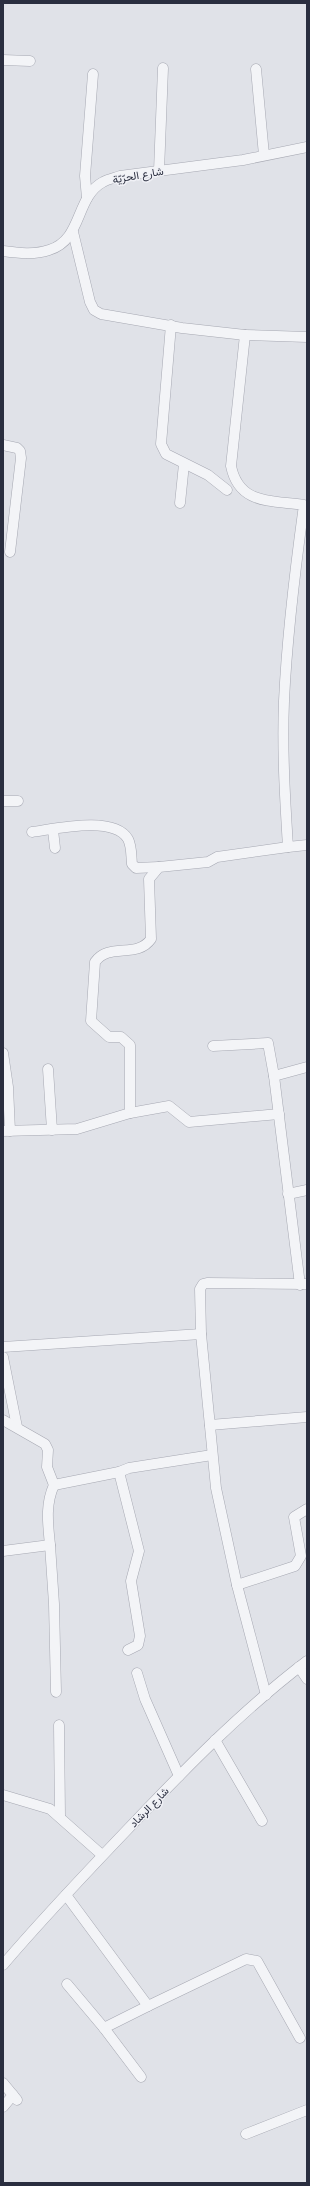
<svg xmlns="http://www.w3.org/2000/svg" width="310" height="2186" viewBox="0 0 310 2186" font-family="Montserrat,Vazirmatn,sans-serif">
<rect width="100%" height="100%" fill="#e0e2e8"/>
<g fill="none" stroke-linecap="round" stroke-linejoin="round">
<defs>
<g id="minor">
<polyline points="3,60 30,61"/>
<polyline points="256,69 264,155"/>
<polyline points="159,171 163,68"/>
<polyline points="87,198 85,176 93,74"/>
<path d="M 73,232 L 90,302 L 94,310 L 101,314 L 182,328 L 245,335 L 231,466 C 239,505 271,500 304,505 C 295,570 287,635 284,701 C 282,750 285,799 288,847 L 307,845"/>
<path d="M 3,251 C 18,253 35,255 49,250 C 83,240 75,197 103,182 C 108,179 115,178 120,176 L 243,160 L 307,147"/>
<polyline points="171,325 161,444 166,454 208,475 227,490"/>
<polyline points="245,335 307,337"/>
<polyline points="3,445 17,448 20,451 21,458 10,552"/>
<polyline points="180,503 184,464"/>
<polyline points="3,801 18,801"/>
<polyline points="53,830 55,848"/>
<path d="M 32,832 C 55,829 114,815 128,839 C 132,847 131,856 132,864 L 136,868 L 159,867"/>
<polyline points="213,1046 268,1043 274,1076"/>
<polyline points="3,1053 8,1087 10,1131"/>
<polyline points="48,1069 52,1130"/>
<path d="M 130,1113 L 130,1045 L 121,1037 L 109,1037 L 91,1021 L 95,962 C 109,942 137,959 151,939 L 149,879 L 159,867 L 208,862 L 217,857 L 288,847"/>
<polyline points="3,1131 77,1129 130,1113 169,1106 189,1122 279,1114"/>
<polyline points="288,1194 307,1190"/>
<polyline points="300,1285 274,1076 307,1067"/>
<polyline points="3,1347 201,1334"/>
<polyline points="3,1357 17,1427"/>
<polyline points="3,1420 45,1444 48,1450 47,1467 54,1485 119,1472 129,1468 212,1455"/>
<polyline points="210,1425 307,1417"/>
<polyline points="119,1472 139,1551 131,1581 140,1636 138,1645 128,1650"/>
<polyline points="50,1545 54,1604 56,1692"/>
<path d="M 3,1551 L 50,1545 C 48,1524 45,1505 54,1485"/>
<polyline points="237,1585 295,1566 301,1556 294,1517 307,1509"/>
<polyline points="299,1667 307,1679"/>
<polyline points="137,1673 145,1699 179,1776"/>
<polyline points="266,1695 237,1585 216,1488 201,1334 200,1289 203,1284 207,1283 307,1284"/>
<polyline points="59,1725 60,1816"/>
<polyline points="215,1740 262,1821"/>
<polyline points="3,1795 50,1809 102,1855"/>
<polyline points="66,1895 148,2006 246,1959 257,1961 300,2038"/>
<path d="M 3,1965 C 42,1919 84,1875 126,1831 C 183,1771 241,1711 307,1661"/>
<polyline points="67,1984 104,2028"/>
<polyline points="141,2077 104,2028 148,2006"/>
<polyline points="3,2083 17,2100"/>
<polyline points="3,2107 13,2095"/>
<polyline points="246,2134 307,2110"/>
</g>
</defs>
<use href="#minor" stroke="#a6a8b2" stroke-width="11"/>
<use href="#minor" stroke="#f3f4f7" stroke-width="10"/>
</g>
<g text-anchor="middle" dominant-baseline="central" stroke-width="3" stroke-linejoin="round" paint-order="stroke">
<g font-size="11" fill="#2a2e3f" stroke="#f0f1f6">
<text transform="translate(138 175) rotate(-10)">شارع الحرّيّة</text>
<text transform="translate(149 1807) rotate(-46)">شارع الرشاد</text>
</g>
</g>
<rect width="310" height="2186" fill="none" stroke="#2a2e3f" stroke-width="8"/>
</svg>
